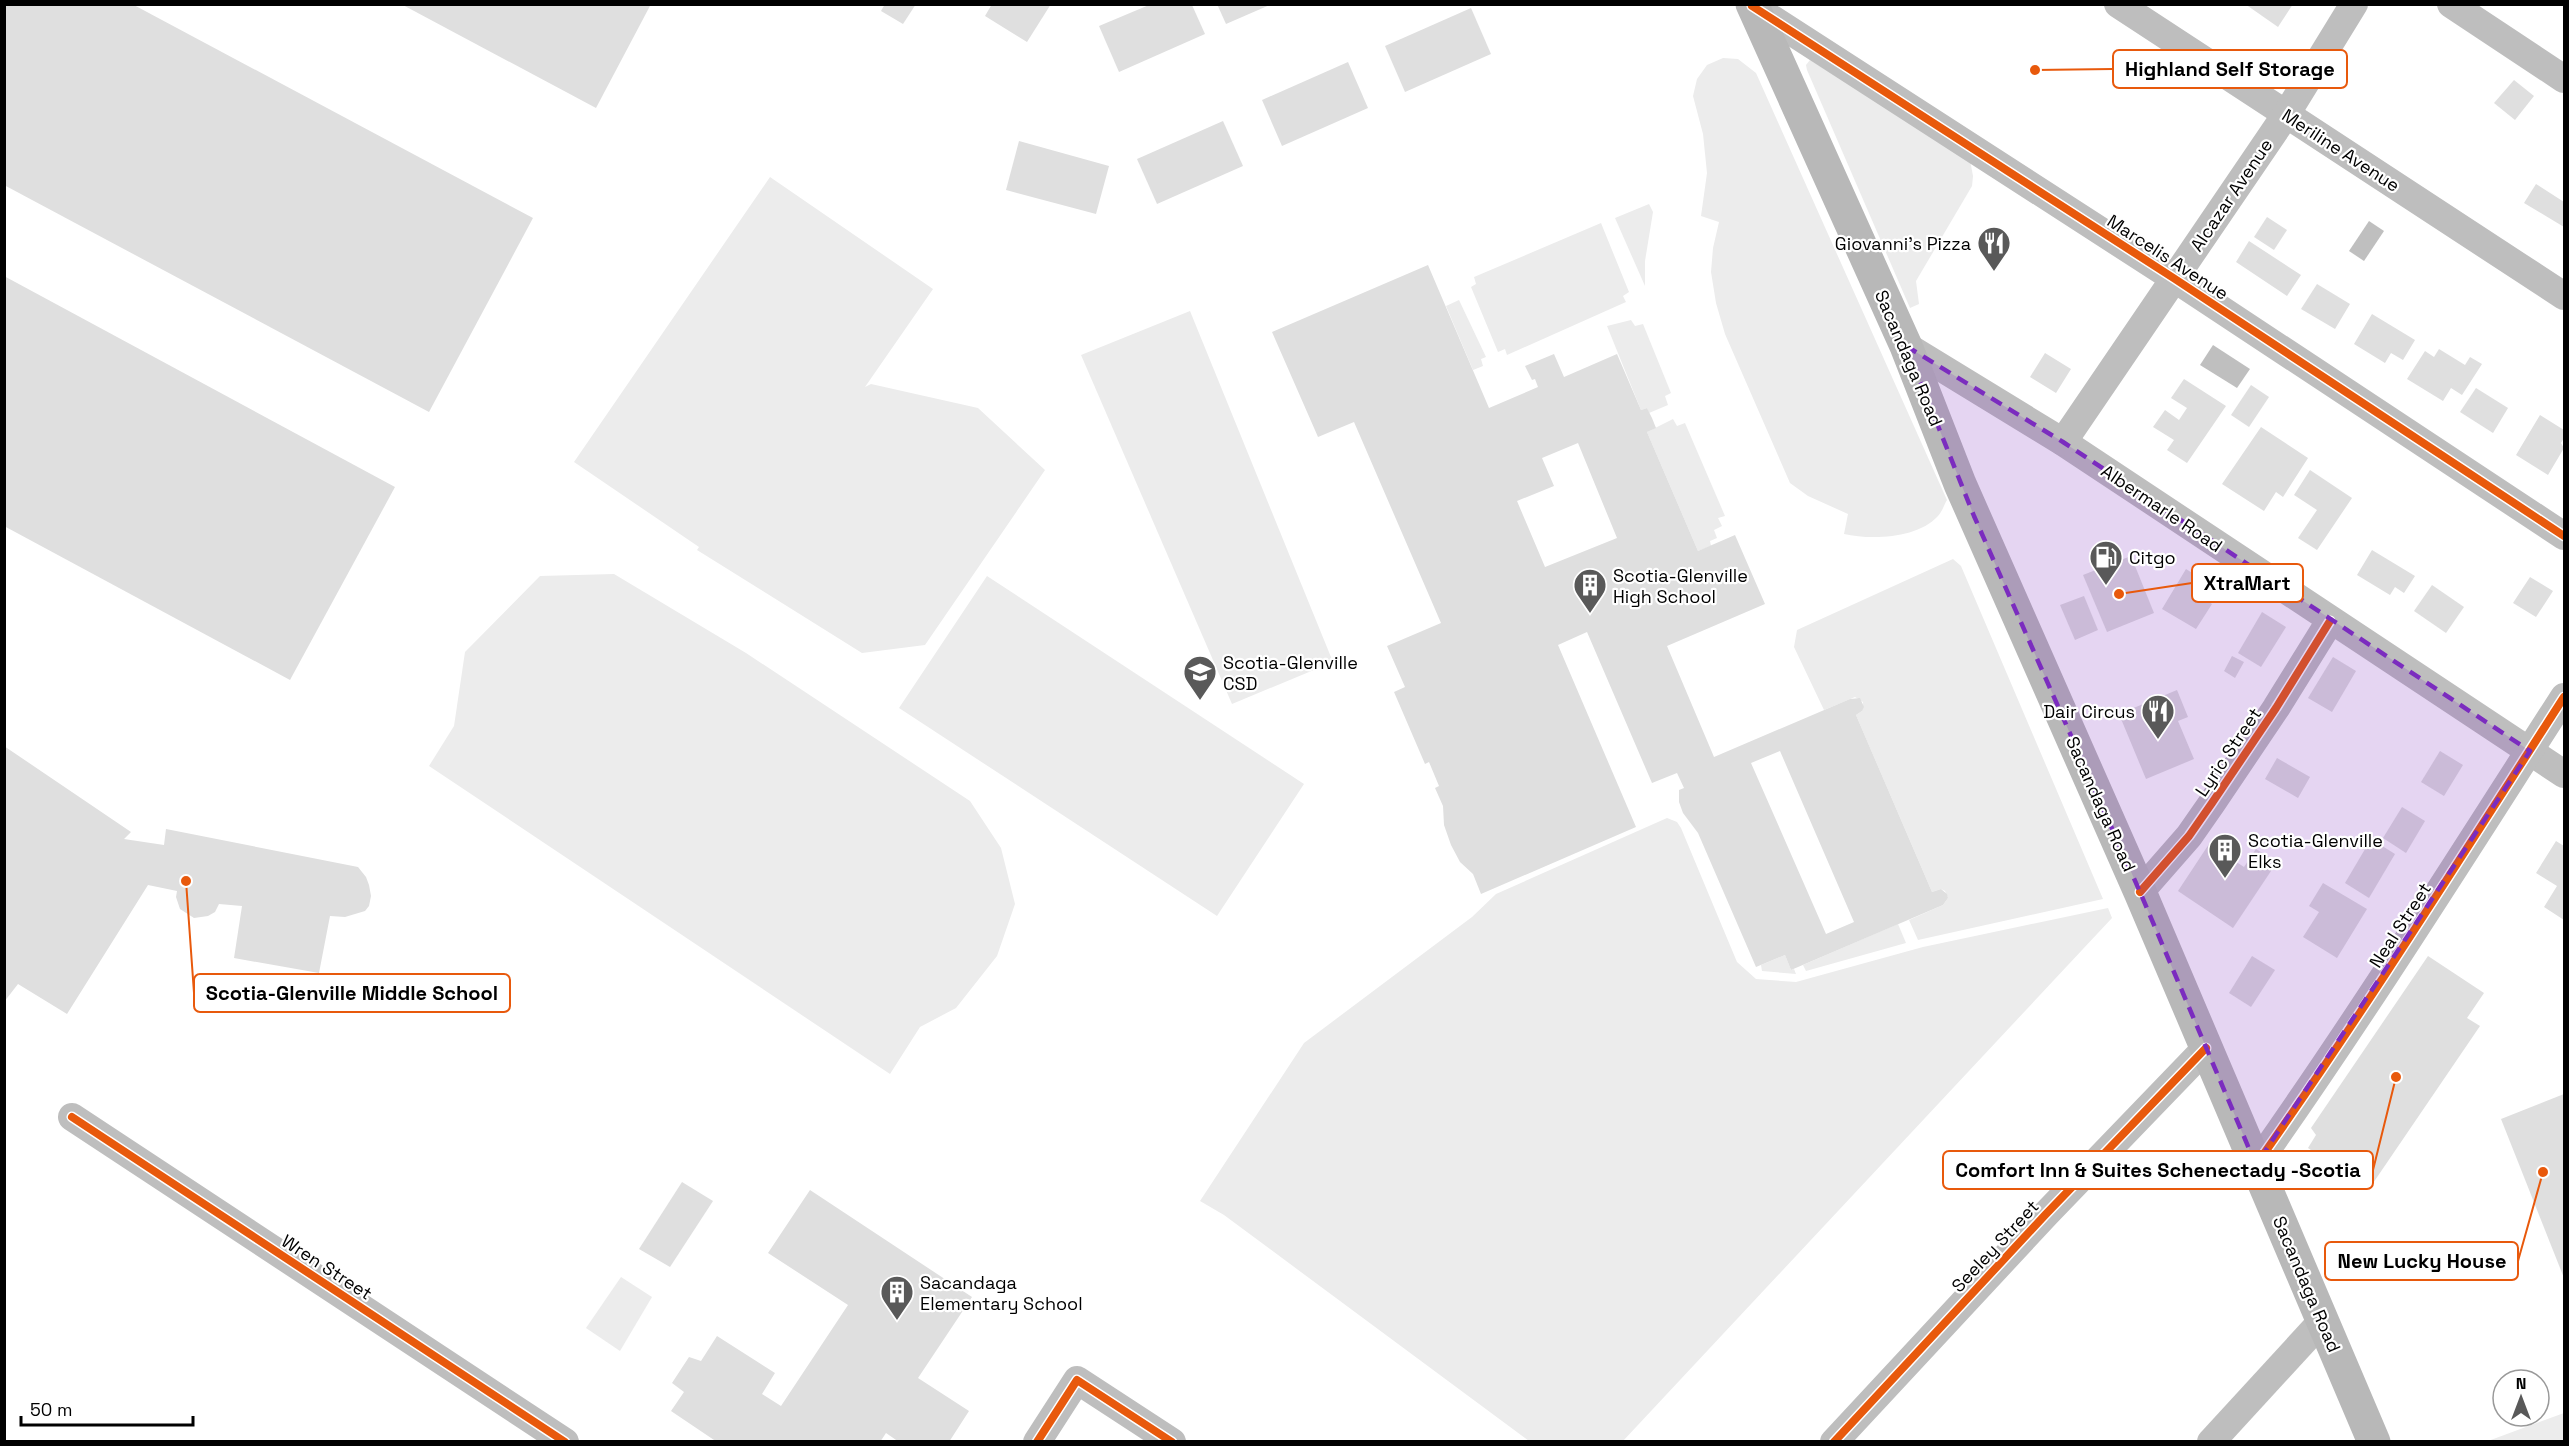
<svg xmlns="http://www.w3.org/2000/svg" width="2569" height="1446" viewBox="0 0 2569 1446" font-family="'Space Grotesk',sans-serif">
<rect width="100%" height="100%" fill="#fff"/>
<g fill="#ececec">
<path d="M 1723,58 L 1738,59 L 1756,73 L 1947,500 C 1944,505 1942,512 1938,516 C 1917,539 1871,540 1844,534 L 1848,514 L 1808,496 L 1790,483 L 1725,334 L 1716,303 L 1711,272 L 1713,248 L 1719,222 L 1701,216 L 1707,173 L 1703,134 L 1693,96 L 1697,79 L 1707,65 Z"/>
<polygon points="1810,60 1970,160 1973,176 1972,186 1916,281 1919,304 1910,308 1807,70 1806,65"/>
<polygon points="770,177 933,289 865,387 871,384 978,408 1045,470 925,645 862,653 697,550 699,547 574,462"/>
<polygon points="1649,204 1653,212 1645,261 1645,286 1615,218"/>
<polygon points="1601,223 1629,292 1623,296 1626,302 1507,355 1505,349 1498,352 1471,287 1476,284 1474,277"/>
<polygon points="1459,300 1486,357 1481,359 1483,366 1473,370 1446,306"/>
<polygon points="1190,311 1333,662 1232,704 1081,355"/>
<polygon points="1631,320 1635,326 1643,324 1671,393 1665,396 1668,405 1649,413 1647,408 1641,410 1607,326"/>
<polygon points="1673,419 1677,426 1685,423 1725,516 1718,518 1722,526 1714,530 1717,538 1710,541 1711,546 1698,551 1647,432"/>
<polygon points="1953,559 1961,566 2103,899 1918,940 1909,920 1943,905 1948,898 1945,891 1941,889 1932,892 1856,715 1862,711 1863,702 1855,697 1824,710 1794,647 1797,630"/>
<polygon points="614,574 746,653 970,801 1001,848 1015,904 997,956 956,1008 920,1027 890,1074 429,766 454,726 465,652 540,576"/>
<polygon points="987,576 1304,784 1217,916 899,708"/>
<polygon points="1667,818 1677,822 1681,828 1737,962 1756,979 1796,982 1923,947 2108,908 2112,918 1623,1441 1529,1441 1224,1215 1200,1201 1304,1043 1472,917 1496,894"/>
<polygon points="1898,924 1906,943 1806,971 1803,965"/>
<polygon points="1785,955 1791,970 1794,969 1796,974 1762,971 1761,965"/>
<polygon points="621,1277 652,1297 620,1351 586,1328"/>
<polygon points="2564,1413 2564,1441 2488,1441"/>
</g>
<g fill="#bfbfbf">
<polygon points="2369,221 2384,231 2364,261 2349,251"/>
<polygon points="2213,345 2250,369 2237,388 2200,365"/>
</g>
<g fill="#dfdfdf" fill-rule="evenodd">
<polygon points="4,4 132,4 533,218 429,412 4,185"/>
<polygon points="401,4 651,4 596,108"/>
<polygon points="885,4 916,4 903,24 881,11"/>
<polygon points="992,4 1051,4 1027,42 985,16"/>
<polygon points="1217,4 1272,4 1226,24"/>
<polygon points="2245,4 2293,4 2278,27"/>
<polygon points="1149,5 1192,5 1205,34 1119,72 1099,26"/>
<polygon points="1471,8 1491,54 1405,92 1385,46"/>
<polygon points="1348,62 1368,108 1282,146 1262,100"/>
<polygon points="2514,80 2534,96 2515,120 2494,103"/>
<polygon points="1223,121 1243,166 1157,204 1137,159"/>
<polygon points="1019,141 1109,166 1096,214 1006,190"/>
<polygon points="2536,184 2564,202 2564,227 2524,203"/>
<polygon points="2267,217 2287,230 2274,250 2254,237"/>
<polygon points="2249,241 2301,275 2287,296 2236,262"/>
<path d="M 1428,265 L 1489,408 L 1538,387 L 1535,379 L 1532,380 L 1525,366 L 1554,354 L 1564,377 L 1617,354 L 1641,410 L 1647,408 L 1652,418 L 1656,428 L 1647,432 L 1698,551 L 1735,535 L 1765,604 L 1667,646 L 1714,757 L 1850,699 L 1860,698 L 1864,707 L 1862,711 L 1856,715 L 1932,892 L 1941,889 L 1947,894 L 1948,898 L 1943,905 L 1791,970 L 1785,955 L 1756,967 L 1698,833 L 1683,813 L 1679,802 L 1679,790 L 1684,788 L 1677,773 L 1652,783 L 1587,632 L 1558,645 L 1636,827 L 1481,894 L 1473,874 L 1460,862 L 1451,845 L 1444,825 L 1443,806 L 1435,788 L 1439,786 L 1429,762 L 1425,764 L 1394,692 L 1405,687 L 1387,646 L 1441,623 L 1354,422 L 1318,437 L 1272,332 ZM 1578,443 L 1617,538 L 1545,567 L 1517,501 L 1554,486 L 1542,458 ZM 1780,751 L 1854,922 L 1826,934 L 1751,763 Z"/>
<polygon points="4,276 395,487 290,680 4,526"/>
<polygon points="2317,284 2350,304 2335,329 2301,309"/>
<polygon points="2372,314 2415,340 2403,360 2391,353 2385,363 2354,344"/>
<polygon points="2439,349 2465,365 2470,357 2482,364 2462,395 2451,388 2443,401 2407,379 2425,351 2434,357"/>
<polygon points="2045,353 2071,369 2056,393 2030,377"/>
<polygon points="2184,379 2226,406 2187,463 2167,450 2174,440 2153,427 2165,410 2179,420 2187,408 2171,398"/>
<polygon points="2251,385 2269,397 2249,427 2231,415"/>
<polygon points="2476,388 2508,408 2493,433 2460,412"/>
<polygon points="2540,415 2564,430 2564,438 2561,443 2564,448 2548,475 2516,455"/>
<polygon points="2261,427 2308,458 2283,497 2276,492 2264,511 2222,484"/>
<polygon points="2310,470 2352,498 2317,550 2298,538 2317,510 2294,495"/>
<polygon points="2372,550 2415,576 2404,593 2395,587 2390,595 2357,575"/>
<polygon points="2131,556 2154,613 2107,632 2083,575"/>
<polygon points="2186,569 2200,578 2192,591 2212,604 2196,629 2162,609"/>
<polygon points="2530,577 2553,591 2536,617 2513,603"/>
<polygon points="2432,585 2464,607 2446,633 2414,611"/>
<polygon points="2084,596 2098,630 2075,640 2060,605"/>
<polygon points="2262,612 2286,627 2261,667 2238,653"/>
<polygon points="2232,656 2244,662 2235,678 2224,671"/>
<polygon points="2333,657 2356,671 2332,712 2308,698"/>
<polygon points="2177,690 2188,717 2178,721 2194,759 2146,779 2119,714"/>
<polygon points="4,746 131,832 124,839 164,845 166,829 358,867 366,877 369,885 371,896 369,906 365,911 345,917 330,916 319,973 234,958 242,906 219,904 215,912 208,916 194,918 180,909 176,897 177,891 148,885 67,1014 18,984 4,1002"/>
<polygon points="2440,751 2463,765 2444,796 2421,782"/>
<polygon points="2277,758 2310,777 2298,798 2265,779"/>
<polygon points="2402,807 2425,821 2406,853 2383,838"/>
<polygon points="2371,839 2395,854 2369,898 2345,883"/>
<polygon points="2556,841 2564,846 2564,920 2544,907 2557,886 2536,873"/>
<polygon points="2209,844 2244,867 2256,849 2277,862 2233,928 2178,891"/>
<polygon points="2323,883 2367,909 2337,958 2303,937 2319,912 2309,906"/>
<polygon points="2252,956 2275,970 2251,1007 2229,993"/>
<polygon points="2428,956 2484,993 2467,1018 2480,1026 2369,1189 2308,1148 2316,1135 2311,1128"/>
<polygon points="2564,1094 2564,1278 2501,1119"/>
<polygon points="682,1182 713,1201 670,1267 639,1249"/>
<polygon points="810,1190 972,1297 918,1378 969,1411 949,1442 899,1442 886,1433 880,1442 717,1442 671,1411 684,1392 672,1383 689,1357 701,1361 717,1336 775,1373 762,1394 781,1406 848,1305 768,1253"/>
</g>
<g fill="none" stroke-linecap="round" stroke-linejoin="round">
<g stroke="#bebebe" stroke-width="28">
<polyline points="2118,4 2564,296"/>
<polyline points="2451,4 2564,79"/>
<polyline points="1752,6 2175,279 2564,536"/>
<polyline points="1906,346 2063,442 2564,774"/>
<polyline points="2063,442 2287,113 2354,4"/>
<polyline points="2140,892 2189,836 2212,803 2276,708 2330,621"/>
<polyline points="72,1117 565,1442"/>
<path d="M 2256,1165 C 2364,1012 2463,854 2564,697"/>
<polyline points="1037,1442 1077,1380 1172,1442"/>
<polyline points="1834,1442 2046,1214 2206,1048"/>
<polyline points="2211,1442 2323,1320"/>
</g>
<polyline stroke="#b8b8b8" stroke-width="33" points="1752,4 1906,346 1960,484 2140,892 2374,1442"/>
<defs>
<g id="cycleway">
<polyline points="1752,6 2175,279 2564,536"/>
<polyline points="2140,892 2189,836 2212,803 2276,708 2330,621"/>
<polyline points="72,1117 565,1442"/>
<path d="M 2256,1165 C 2364,1012 2463,854 2564,697"/>
<polyline points="1037,1442 1077,1380 1172,1442"/>
<polyline points="1834,1442 2046,1214 2206,1048"/>
</g>
</defs>
<use href="#cycleway" stroke="#fff" stroke-width="11"/>
<use href="#cycleway" stroke="#e8590c" stroke-width="8"/>
</g>
<path fill="#7b2cbf" fill-opacity="0.2" stroke="#7b2cbf" stroke-width="4.5" stroke-dasharray="12 8" stroke-linejoin="round" d="M 1906,346 L 2063,442 L 2530,751 L 2256,1165 L 2140,892 L 1974,516 Z"/>
<defs>
<symbol id="restaurant-pin" viewBox="-11 -11 22 30"><path d="M0 17L-7.5 6A9.5 9.5 0 1 1 7.5 6Z" fill="#595959" stroke="#fff"/><path d="M-5-6h1v4h1v-4h1v4h1v-4h1v5L-1.5 .5V6h-2V.5L-5-1ZM5-6V6H3V1.5H1.5Q1.5-4 5-6Z" fill="#fff"/></symbol>
<symbol id="fuel-pin" viewBox="-11 -11 22 30"><path d="M0 17L-7.5 6A9.5 9.5 0 1 1 7.5 6Z" fill="#595959" stroke="#fff"/><path d="M-5.5-6h7V0h2V4h1.3V-2.5L3-4.5l.8-.8L6-3V5H2.5V1h-1V6h-7ZM-4.2-4.7v3.2H.2V-4.7Z" fill="#fff"/></symbol>
<symbol id="building-pin" viewBox="-11 -11 22 30"><path d="M0 17L-7.5 6A9.5 9.5 0 1 1 7.5 6Z" fill="#595959" stroke="#fff"/><path d="M-4-6H4V6H1V3H-1V6H-4ZM-2.5-4.3h1.7v1.8h-1.7ZM.8-4.3h1.7v1.8H.8ZM-2.5-1h1.7V.8h-1.7ZM.8-1h1.7V.8H.8Z" fill="#fff"/></symbol>
<symbol id="school-pin" viewBox="-11 -11 22 30"><path d="M0 17L-7.5 6A9.5 9.5 0 1 1 7.5 6Z" fill="#595959" stroke="#fff"/><path d="M0-5L7-2L0 1L-7-2ZM-4 1L0 2.5L4 1V4Q0 6-4 4Z" fill="#fff"/></symbol>
</defs>
<g fill-rule="evenodd">
<use href="#restaurant-pin" x="1975" y="224" width="38" height="52"/>
<use href="#fuel-pin" x="2087" y="538" width="38" height="52"/>
<use href="#building-pin" x="1571" y="566" width="38" height="52"/>
<use href="#school-pin" x="1181" y="653" width="38" height="52"/>
<use href="#restaurant-pin" x="2139" y="692" width="38" height="52"/>
<use href="#building-pin" x="2206" y="831" width="38" height="52"/>
<use href="#building-pin" x="878" y="1273" width="38" height="52"/>
</g>
<g text-anchor="middle" dominant-baseline="central" stroke-width="4.5" stroke-linejoin="round" paint-order="stroke">
<g font-size="18" fill="#000" stroke="#fff">
<text transform="translate(2341 150) rotate(33)">Meriline Avenue</text>
<text transform="translate(2231 195) rotate(-56)">Alcazar Avenue</text>
<text transform="translate(2168 257) rotate(33)">Marcelis Avenue</text>
<text transform="translate(1909 358) rotate(67)">Sacandaga Road</text>
<text transform="translate(2162 508) rotate(34)">Albermarle Road</text>
<text transform="translate(2228 752) rotate(-56)">Lyric Street</text>
<text transform="translate(2101 804) rotate(66)">Sacandaga Road</text>
<text transform="translate(2400 925) rotate(-57)">Neal Street</text>
<text transform="translate(1995 1246) rotate(-47)">Seeley Street</text>
<text transform="translate(327 1267) rotate(33)">Wren Street</text>
<text transform="translate(2307 1284) rotate(67)">Sacandaga Road</text>
</g>
<g font-size="18" fill="#000" stroke="#fff" text-anchor="start">
<text x="1971" y="243" text-anchor="end">Giovanni's Pizza</text>
<text x="2129" y="557">Citgo</text>
<text x="1613" y="575">Scotia-Glenville<tspan x="1613" dy="21">High School</tspan></text>
<text x="1223" y="662">Scotia-Glenville<tspan x="1223" dy="21">CSD</tspan></text>
<text x="2135" y="711" text-anchor="end">Dair Circus</text>
<text x="2248" y="840">Scotia-Glenville<tspan x="2248" dy="21">Elks</tspan></text>
<text x="920" y="1282">Sacandaga<tspan x="920" dy="21">Elementary School</tspan></text>
</g>
</g>
<path fill="none" stroke="#e8590c" stroke-width="2" d="M2035 70L2113 69M2119 594L2192 583M186 881L194 993M2396 1077L2373 1170M2543 1172L2518 1261"/>
<g fill="#e8590c" stroke="#fff" stroke-width="2">
<circle cx="2035" cy="70" r="6"/>
<circle cx="2119" cy="594" r="6"/>
<circle cx="186" cy="881" r="6"/>
<circle cx="2396" cy="1077" r="6"/>
<circle cx="2543" cy="1172" r="6"/>
</g>
<g fill="#fff" stroke="#e8590c" stroke-width="2">
<rect x="2113" y="50" width="234" height="38" rx="6"/>
<rect x="2192" y="564" width="111" height="38" rx="6"/>
<rect x="194" y="974" width="316" height="38" rx="6"/>
<rect x="1943" y="1151" width="430" height="38" rx="6"/>
<rect x="2325" y="1242" width="193" height="38" rx="6"/>
</g>
<g font-size="20" text-anchor="middle" font-weight="bold" fill="#000">
<text x="2230" y="76">Highland Self Storage</text>
<text x="2247" y="590">XtraMart</text>
<text x="352" y="1000">Scotia-Glenville Middle School</text>
<text x="2158" y="1177">Comfort Inn &amp; Suites Schenectady -Scotia</text>
<text x="2422" y="1268">New Lucky House</text>
</g>
<rect width="2569" height="1446" fill="none" stroke="#000000" stroke-width="12"/>
<g transform="translate(2521 1398)"><circle r="28" fill="#ffffff" stroke="#999999" stroke-width="1.5"/>
<path d="M0-4.5L10 22L0 15L-10 22Z" fill="#595959"/>
<text y="-9" font-size="16" font-weight="bold" text-anchor="middle" fill="#000000">N</text>
</g>
<path d="M21 1416v9h172v-9" fill="none" stroke="#000000" stroke-width="3"/>
<text x="30" y="1416" font-size="18" fill="#000000" stroke="#ffffff" stroke-width="4.5" paint-order="stroke">50 m</text>
</svg>
